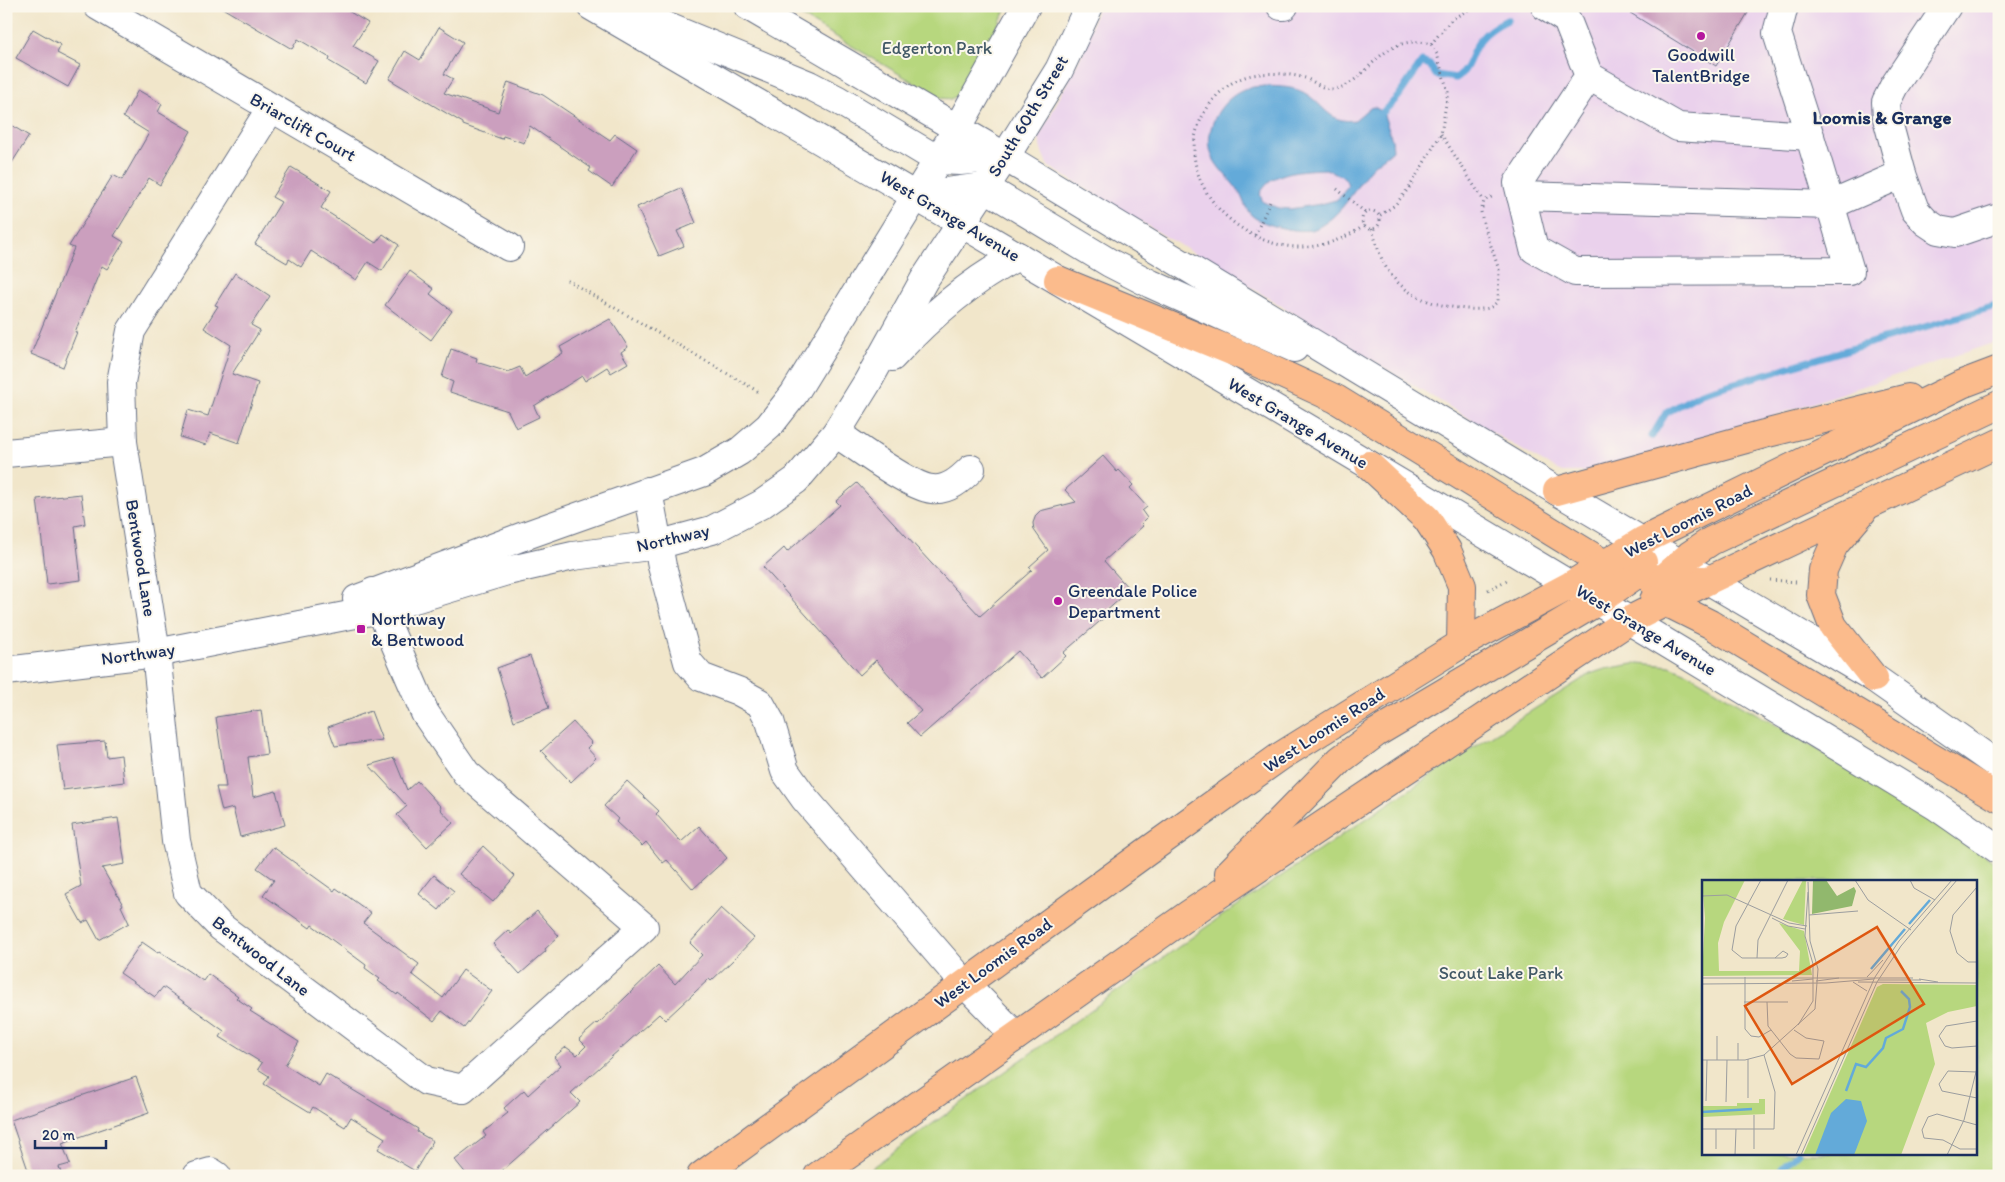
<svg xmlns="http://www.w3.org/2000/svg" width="2005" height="1182" viewBox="0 0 2005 1182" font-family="Itim,sans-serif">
<rect width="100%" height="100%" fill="#fbf7ec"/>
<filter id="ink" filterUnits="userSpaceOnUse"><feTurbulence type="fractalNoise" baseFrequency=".02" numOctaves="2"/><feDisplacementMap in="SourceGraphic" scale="10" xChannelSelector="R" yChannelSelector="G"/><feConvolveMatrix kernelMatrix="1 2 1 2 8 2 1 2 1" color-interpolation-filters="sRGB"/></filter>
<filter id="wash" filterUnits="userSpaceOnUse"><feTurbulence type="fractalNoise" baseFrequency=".0096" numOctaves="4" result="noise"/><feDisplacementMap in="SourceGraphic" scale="20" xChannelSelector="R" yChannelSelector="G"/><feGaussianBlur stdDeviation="1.12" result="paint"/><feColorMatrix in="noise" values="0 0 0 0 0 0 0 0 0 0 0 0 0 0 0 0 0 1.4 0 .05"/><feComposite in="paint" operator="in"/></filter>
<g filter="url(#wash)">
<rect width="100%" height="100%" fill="#f1e6ca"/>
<polygon fill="#ead1ec" points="1098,6 1999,6 1999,341 1707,438 1593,472 1562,472 1527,453 1048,166 1041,150 1039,137 1083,52"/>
<g fill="#b7d77e" stroke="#69836e" fill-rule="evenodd">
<polygon points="784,6 1008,6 962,92 951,99 940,98"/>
<path d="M 1639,663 L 1670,666 L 1687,673 L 1861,775 L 1999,865 L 1999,1176 L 860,1176 L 1216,920 L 1458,757 L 1590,674 L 1605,669 ZM 1704,881 L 1976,881 L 1976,1153 L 1704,1153 Z"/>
</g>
<path fill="#63aad9" stroke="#3f6c9c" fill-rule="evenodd" d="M 1265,86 C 1280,87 1295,86 1308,95 C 1325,107 1331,124 1355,120 L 1369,108 L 1374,107 L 1383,112 L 1392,140 L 1393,150 C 1387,156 1378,161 1372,167 C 1353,189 1345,213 1317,228 C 1304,235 1267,226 1255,218 C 1245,212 1244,198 1237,189 C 1230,179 1217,168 1212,156 C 1202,129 1222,95 1250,88 C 1254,86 1260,87 1265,86 ZM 1326,169 L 1345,178 L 1348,185 L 1342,195 L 1336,200 L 1321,204 L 1290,209 L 1278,208 L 1263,202 L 1260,194 C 1272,170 1302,170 1326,169 Z"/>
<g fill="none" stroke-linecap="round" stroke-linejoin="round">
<g stroke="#63aad9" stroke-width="7">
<path d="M 1383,112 L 1398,97 L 1422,62 L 1430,65 L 1436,75 L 1456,78 C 1471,69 1470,51 1481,39 C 1488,30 1497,25 1507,20"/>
<polyline points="1652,436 1666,413 1701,393 1999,305"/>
<polyline points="1774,1176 1798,1153"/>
</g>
</g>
<g id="blocks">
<g fill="#cb9fbe">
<polygon points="219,6 340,6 368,23 353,46 379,61 366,83 329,61 330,58 298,39 292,49"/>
<polygon points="1619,6 1752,6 1716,66"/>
<polygon points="439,27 463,42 444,74 453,79 444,93 498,112 508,82 543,95 610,140 615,134 637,149 612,187 589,171 591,168 530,126 524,143 503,136 502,139 463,125 463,123 389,79 405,51 420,60"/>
<polygon points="33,29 61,45 57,53 80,65 68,87 16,58"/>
<polygon points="138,90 162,104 158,112 191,131 160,185 149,178 114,236 124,242 107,269 102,266 75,332 77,332 63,367 31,354 74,248 69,246 113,175 122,180 149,133 123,117"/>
<polygon points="6,122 29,136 6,172"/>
<polygon points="291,167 331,191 321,208 376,243 383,234 399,245 382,271 368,262 356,280 311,251 301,267 289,259 287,263 255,244 281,202 272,197"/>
<polygon points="681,188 696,223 677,231 684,246 659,256 637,207"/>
<polygon points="410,271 434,289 430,294 452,311 431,340 385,305"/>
<polygon points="235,273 270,296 251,325 260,330 232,374 258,383 239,443 210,433 206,445 180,437 188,410 208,416 231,345 204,328 218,306 215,305"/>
<polygon points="610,319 628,347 621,352 628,363 611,373 607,367 585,381 582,376 534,406 539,417 516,428 508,411 450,392 453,382 442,377 451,349 477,358 476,362 508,372 520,367 525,377 563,353 560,347"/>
<polygon points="1103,456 1117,472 1119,470 1133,485 1130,488 1147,507 1142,511 1147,518 1141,524 1143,526 1104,561 1130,590 1104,613 1106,616 1063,653 1066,656 1042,678 1018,651 920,737 907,723 921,711 876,660 860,675 763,567 784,548 787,552 840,505 836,501 857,483 980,616 1032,570 1029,567 1048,550 1034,530 1033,523 1036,515 1040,511 1076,502 1065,490"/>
<polygon points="81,494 85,524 75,526 81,580 47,584 37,499"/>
<polygon points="530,656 549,708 514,721 497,668"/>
<polygon points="261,710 267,754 248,757 253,797 276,791 285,825 240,837 233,808 222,811 216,787 226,787 216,717"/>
<polygon points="371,711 382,740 335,746 328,727"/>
<polygon points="573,722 592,743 587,748 596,758 571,782 541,751"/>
<polygon points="105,741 107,757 121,755 124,782 63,790 57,745"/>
<polygon points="394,758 407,790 417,781 441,807 440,809 453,823 427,847 397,815 407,806 369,765"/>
<polygon points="627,781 659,811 656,814 681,842 699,826 727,858 693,889 667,860 663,863 646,842 642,846 616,822 618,819 604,806"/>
<polygon points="118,818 125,864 102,868 123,905 121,906 129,923 99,940 88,920 82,923 66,894 81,886 72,825"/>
<polygon points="483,846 515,876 493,902 459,874"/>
<polygon points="273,847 334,891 336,888 371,913 363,923 419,964 412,974 443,998 463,970 492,991 464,1028 442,1011 434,1021 398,993 397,995 378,981 380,979 365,968 366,965 312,925 310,928 263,895 274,880 257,868"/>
<polygon points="434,875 454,891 439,910 419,894"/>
<polygon points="721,908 754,938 733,960 711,981 709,979 665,1020 659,1014 571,1093 580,1102 496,1176 468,1176 455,1160 486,1136 483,1132 508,1113 504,1108 524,1090 528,1095 561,1065 554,1057 566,1047 577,1055 586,1046 579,1039 597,1023 598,1024 658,966 675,984 702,955 690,943"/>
<polygon points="537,911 559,936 545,949 546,951 520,974 493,944 508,930 511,934"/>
<polygon points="142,942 158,953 159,951 203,981 208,974 238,996 236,998 252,1009 250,1011 299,1042 285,1065 319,1086 326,1074 418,1129 417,1132 433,1141 415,1171 378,1149 385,1138 351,1117 345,1127 313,1107 310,1112 264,1084 269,1076 258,1069 262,1063 220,1037 224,1031 163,987 155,997 120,973"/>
<polygon points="136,1077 149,1113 62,1143 70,1164 59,1167 62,1176 30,1176 11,1120"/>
</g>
</g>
</g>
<g filter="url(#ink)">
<use href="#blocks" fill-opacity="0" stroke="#666f84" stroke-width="1"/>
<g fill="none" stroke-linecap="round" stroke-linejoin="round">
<defs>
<g id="minor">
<polyline points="98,6 509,247"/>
<path d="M 591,6 C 1042,269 1490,535 1936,806 L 1999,850"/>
<polyline points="748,6 982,143 1557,491 1874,678 1999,766"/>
<polyline points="1281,6 1284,6"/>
<polyline points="1545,6 1567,20 1589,76 1518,183 1534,249 1575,272 1850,271 1808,130 1777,33 1784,6"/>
<polyline points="1947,6 1894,86 1886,102 1887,118 1902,174 1915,210 1926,222 1938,230 1955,233 1999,218"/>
<polyline points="619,7 809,85 838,100 938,160 960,161 1005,157"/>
<polyline points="1589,76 1678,127 1810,136"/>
<polyline points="271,108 131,331 121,382 123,442 156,653 176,841 188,893 221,927 426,1081 463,1089 644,927 466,773 425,713 373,592"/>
<polyline points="916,196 984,187 1110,263 1151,284 1294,348"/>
<polyline points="1521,196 1831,205 1902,174"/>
<path d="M 892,357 C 927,319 972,280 1018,256"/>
<path d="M 836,433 C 857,447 910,487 932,489 C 948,491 961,479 971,469"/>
<polyline points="6,453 123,442"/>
<polyline points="648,491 662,566 688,662 701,677 738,691 760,703 770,721 785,771 805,799 965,984 1016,1036"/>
<polyline points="357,599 521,537 704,472 740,451 769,426 794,394 957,129 1026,6"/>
<polyline points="6,671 156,653 381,609 507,571 573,556 657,545 712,530 762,504 796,480 836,433 867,383 924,280 1005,157 1059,70 1089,6"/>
<polyline points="197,1176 211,1172 217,1176"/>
</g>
<g id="major">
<polyline points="1058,280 1234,352 1336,399 1606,565 1662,580 1703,580"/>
<polyline points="1369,465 1427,519 1447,550 1462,586 1461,644"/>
<polyline points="1557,491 1764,434 1908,398"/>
<polyline points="1862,512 1834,545 1823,570 1821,595 1833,626 1874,678"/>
<polyline points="1655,586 1690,555 1711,541 1999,405"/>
<polyline points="1654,600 1674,606 1710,624 1999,798"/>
<polyline points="1229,873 1340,760 1376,733 1598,601 1637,574 1643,562"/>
<polyline points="701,1176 1145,853 1281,756 1461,644 1571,585 1644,540 1962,384 1999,370"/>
<polyline points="818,1176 1188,915 1630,620 1709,580 1999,443"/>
</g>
</defs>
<use href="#minor" stroke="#666f84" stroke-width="30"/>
<use href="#major" stroke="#666f84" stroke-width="30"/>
<g stroke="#666f84" stroke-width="3" stroke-dasharray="1 4" stroke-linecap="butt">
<polyline points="1431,44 1452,19 1475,6"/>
<polyline points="1441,134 1484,201"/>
<polyline points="1337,189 1366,213"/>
<circle cx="1371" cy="220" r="9"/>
<path d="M 1364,226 C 1344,239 1322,248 1297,247 C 1232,245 1164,170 1208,107 C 1216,95 1228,83 1242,78 C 1259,71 1288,73 1305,78 C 1314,81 1323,90 1333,89 C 1368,86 1378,31 1431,44 L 1437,54 L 1448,92 L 1441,134 L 1409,188 L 1395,205 L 1379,216"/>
<path d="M 1372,229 C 1377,245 1381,263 1392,276 C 1400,286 1411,294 1423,299 C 1438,306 1473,312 1489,308 C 1492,307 1495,304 1498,301 L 1499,270 L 1483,222 L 1481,212 L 1484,201 L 1495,195"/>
<polyline points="1255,235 1270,202"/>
<polyline points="567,280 759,392"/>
<polyline points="1770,580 1796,582"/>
<polyline points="1488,590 1509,579"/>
</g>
<use href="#minor" stroke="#fff" stroke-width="28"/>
<use href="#major" stroke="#fbbb8c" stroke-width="28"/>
</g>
</g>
<g fill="#b5179e" stroke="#fbf7ec" stroke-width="2">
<circle cx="1701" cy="36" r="5"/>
<circle cx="1058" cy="601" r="5"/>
<rect x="356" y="624" width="10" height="10" rx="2.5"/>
</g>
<g text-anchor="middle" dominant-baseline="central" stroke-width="4" stroke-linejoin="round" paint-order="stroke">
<g font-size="18" fill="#425966" stroke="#fbf7ec">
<text x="937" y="48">Edgerton Park</text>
<text x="1501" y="973">Scout Lake Park</text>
</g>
<g font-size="18" fill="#1b2f5e" stroke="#fbf7ec" text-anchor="start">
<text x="1701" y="55" text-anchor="middle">Goodwill<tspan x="1701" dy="21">TalentBridge</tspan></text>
<text x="1068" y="591">Greendale Police<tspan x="1068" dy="21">Department</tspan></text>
<text x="371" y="619">Northway<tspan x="371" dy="21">&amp; Bentwood</tspan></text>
</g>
<g font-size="18" fill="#1b2f5e" stroke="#fbf7ec">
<text transform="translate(1028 116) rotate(-59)">South 60th Street</text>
<text transform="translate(303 127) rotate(30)">Briarclift Court</text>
<text transform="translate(950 216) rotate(31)">West Grange Avenue</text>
<text transform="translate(1298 423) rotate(31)">West Grange Avenue</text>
<text transform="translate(1688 521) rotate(-27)">West Loomis Road</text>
<text transform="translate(673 538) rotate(-13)">Northway</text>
<text transform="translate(141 558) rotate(81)">Bentwood Lane</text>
<text transform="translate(1646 630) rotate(31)">West Grange Avenue</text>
<text transform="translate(138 654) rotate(-8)">Northway</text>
<text transform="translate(1324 730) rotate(-33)">West Loomis Road</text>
<text transform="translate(261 956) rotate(38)">Bentwood Lane</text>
<text transform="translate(993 963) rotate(-36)">West Loomis Road</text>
</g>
<g font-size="19" font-weight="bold" fill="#1b2f5e" stroke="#fbf7ec">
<text x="1882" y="117">Loomis &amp; Grange</text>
</g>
</g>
<g transform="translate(1702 880)">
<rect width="275" height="275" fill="#f1e6ca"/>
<path d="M 0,0 L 43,0 L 22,42 L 16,63 L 17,91 L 97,91 L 98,71 L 77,43 L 102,51 L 110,95 L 0,96 L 3,38 ZM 101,0 L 104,0 L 102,45 L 81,39 ZM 181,104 L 275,105 L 275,126 L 246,132 L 224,143 L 233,184 L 199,275 L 101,275 L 175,107 ZM 57,219 L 63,219 L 63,234 L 0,237 L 0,226 L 35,226 L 35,223 L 57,223 Z" fill="#b7d77e"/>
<path d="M 111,0 L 124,0 L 135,16 L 152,7 L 154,11 L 150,26 L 110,34 Z" fill="#91b86d"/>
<path d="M 144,219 L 159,221 L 165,241 L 152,275 L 113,275 L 129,233 Z" fill="#63aad9"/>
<path fill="none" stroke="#63aad9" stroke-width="2.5" d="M 207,44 L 228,20M 169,89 L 203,49M 144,211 L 154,184 L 164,187 L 181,168 L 184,158 L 201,149 L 208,127 L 207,119 L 199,111M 0,232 L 50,229"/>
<path fill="none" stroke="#9b9d9f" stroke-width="1" d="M 59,0 L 34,46 L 30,70 L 40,78 L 80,78 L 84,77 L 86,74 L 81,71 L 73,78M 153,0 L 166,20 L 209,50M 208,0 L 212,8 L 233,20M 275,7 L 251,35 L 248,51 L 255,73 L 266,82 L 275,82M 0,16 L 25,15 L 87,43 L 105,46M 107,35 L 156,31M 70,38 L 86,46 L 103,49M 55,78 L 56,60 L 86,0M 43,97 L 43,149 L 49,156 L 57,157 L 69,150M 165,97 L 181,80M 0,98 L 211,98M 217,99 L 236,102M 176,100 L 219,100M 90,101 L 111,99M 114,101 L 137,98M 151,102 L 165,111M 156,102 L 275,103M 124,103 L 172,99M 0,104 L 124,103M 42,122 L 86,122M 65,122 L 66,146 L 88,174 L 94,178 L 117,179 L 122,161 L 104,158 L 92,150M 275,141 L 244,146 L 237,156 L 243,166 L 250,168 L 275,166M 96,145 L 111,121 L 111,84 L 103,56 L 106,12M 0,180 L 43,180 L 62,175 L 113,129 L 116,89 L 108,61 L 106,2M 15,180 L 15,156M 36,180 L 36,163M 275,192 L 246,191 L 237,204 L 240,211 L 275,218M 46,218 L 46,179M 4,221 L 5,180M 24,222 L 25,180M 275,245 L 235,234 L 226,237 L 220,250 L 222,258 L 241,260 L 258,269 L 275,269M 0,249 L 72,249 L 73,212 L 62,175M 14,249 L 14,269M 52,269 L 52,235M 33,275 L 34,249M 94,275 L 173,97 L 197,61 L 250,0M 99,275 L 175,102 L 199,66 L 255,0M 245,275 L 262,240 L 275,188"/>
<path fill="#de5710" fill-opacity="0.15" stroke="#de5710" stroke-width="2.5" d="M 175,47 L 222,124 L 90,204 L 43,126 Z"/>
<rect width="275" height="275" fill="none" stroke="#1b2f5e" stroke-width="2.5"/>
</g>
<rect width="2005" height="1182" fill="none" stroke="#fbf7ec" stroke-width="25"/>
<path d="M35 1140v8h71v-8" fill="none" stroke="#1b2f5e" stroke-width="2.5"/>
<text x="42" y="1140" font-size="15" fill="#1b2f5e" stroke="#fbf7ec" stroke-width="4" paint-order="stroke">20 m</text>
</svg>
